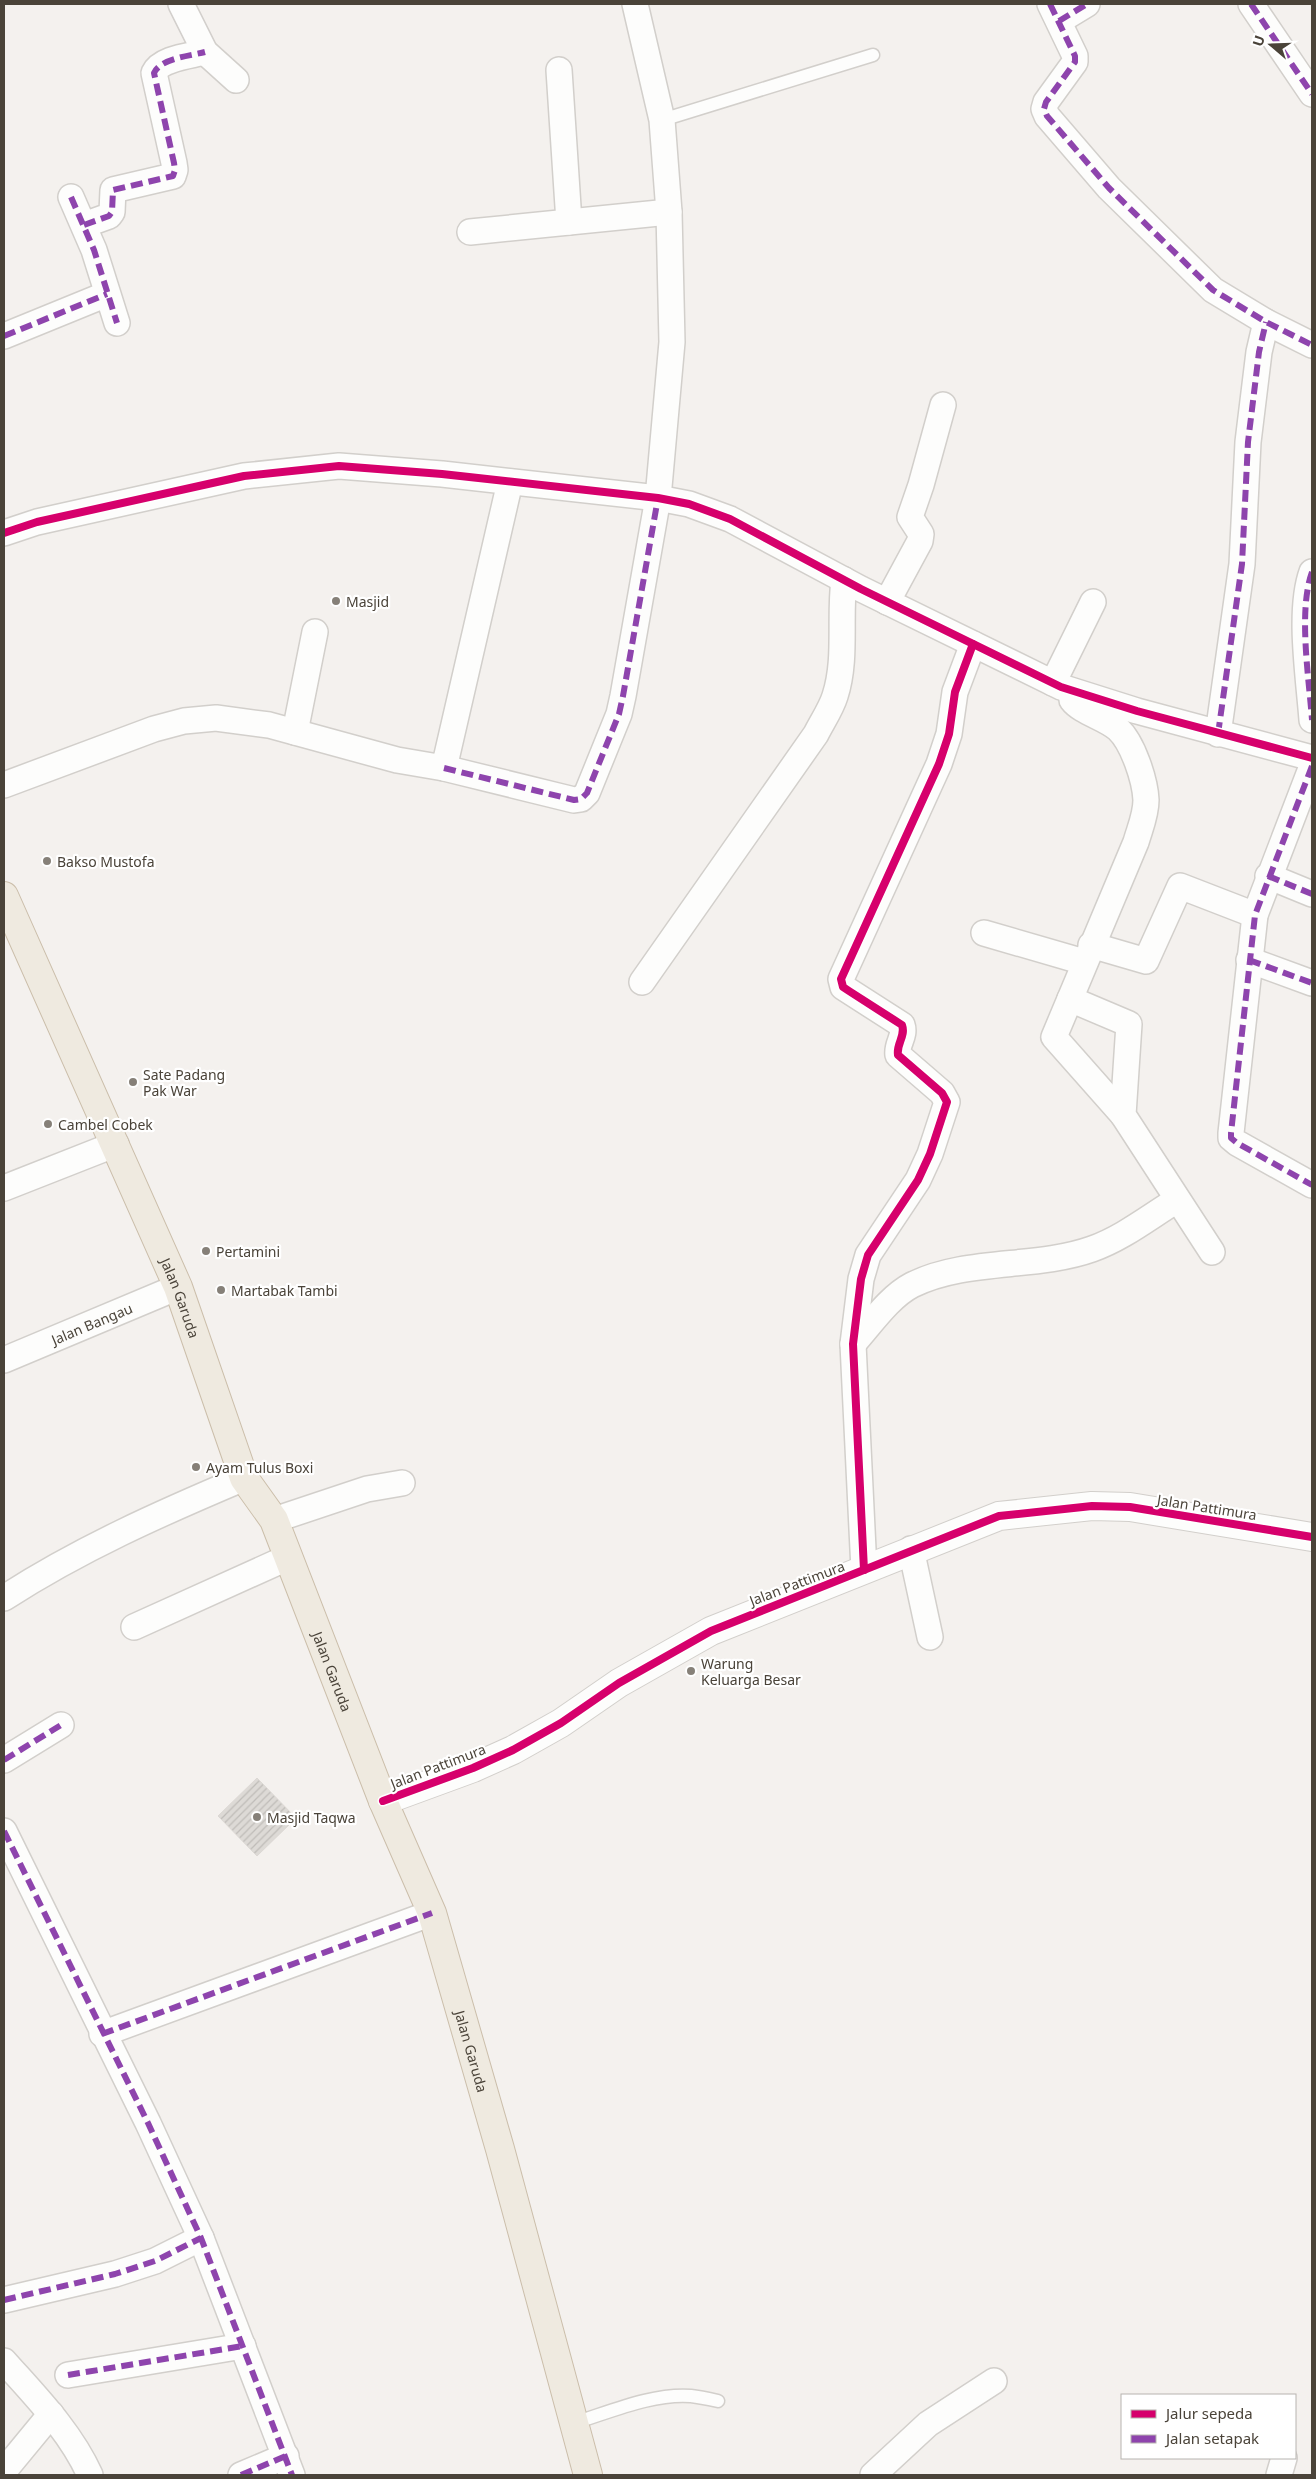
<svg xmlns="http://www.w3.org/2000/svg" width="1316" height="2479" viewBox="0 0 1316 2479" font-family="'Noto Sans',sans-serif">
<defs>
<pattern id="building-hatch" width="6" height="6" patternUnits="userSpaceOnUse" patternTransform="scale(1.25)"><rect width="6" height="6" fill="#dddad6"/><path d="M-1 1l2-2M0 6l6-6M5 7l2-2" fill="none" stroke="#bfbcb8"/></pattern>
</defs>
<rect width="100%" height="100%" fill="#f4f1ee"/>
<polygon fill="url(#building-hatch)" stroke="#dcd8d4" points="257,1778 296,1818 257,1856 218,1816"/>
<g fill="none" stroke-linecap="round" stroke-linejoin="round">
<defs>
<g id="service">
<polyline points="662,120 873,55"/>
<path d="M 574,2423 C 610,2412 653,2393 691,2396 C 700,2397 709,2399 718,2401"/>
</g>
<g id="minor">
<polyline points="181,4 205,52 236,80"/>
<polyline points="1050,4 1075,56 1075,62 1046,102 1044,109 1047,116 1109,188 1213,290 1266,322 1312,345"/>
<polyline points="1251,4 1312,94"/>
<polyline points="1059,21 1087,4"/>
<polyline points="559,70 569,222"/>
<polyline points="71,197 94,250 117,323"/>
<path d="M 84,225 L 109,216 L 112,212 L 113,190 L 173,176 L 175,170 L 174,163 L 154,73 C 161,58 190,56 205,52"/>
<polyline points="470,232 669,212"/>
<polyline points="4,336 107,294"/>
<polyline points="4,533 37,522 244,476 339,466 442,474 658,498 689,504 730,519 861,589 1061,687 1137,711 1312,758"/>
<path d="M 1312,572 C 1298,611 1309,678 1312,720"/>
<polyline points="887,602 920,541 921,534 910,517 921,485 943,405"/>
<polyline points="1053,683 1093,602"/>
<path d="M 1072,700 C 1081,712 1106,718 1118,729 C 1133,743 1145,780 1146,800 C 1146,815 1140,828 1136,842 L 1054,1037 L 1123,1115"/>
<polyline points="295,732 315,632"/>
<polyline points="1218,734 1242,564 1248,442 1259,352 1266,322"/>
<polyline points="1312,766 1255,915 1231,1133 1231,1138 1237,1143 1312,1185"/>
<polyline points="444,768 574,800 581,799 587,793 619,714 623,696 658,498 672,342 669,212 662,120 635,4"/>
<polyline points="4,785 154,729 184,721 216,718 269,725 397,760 444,768 510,482"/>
<polyline points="1268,876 1312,894"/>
<polyline points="984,933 1084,962"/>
<polyline points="1091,945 1146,961 1180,886 1255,915"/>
<polyline points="1249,960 1312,983"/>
<path d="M 642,982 L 816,734 C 822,722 831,709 835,696 C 847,659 839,618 844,580"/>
<polyline points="1070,999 1129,1024 1123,1115 1212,1252"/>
<polyline points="4,1188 116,1144"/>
<path d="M 853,1344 C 871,1324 889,1297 912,1285 C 966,1258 1036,1269 1092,1249 C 1123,1238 1149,1217 1177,1200"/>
<path id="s1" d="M 4,1360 L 178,1287"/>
<polyline points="274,1520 367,1489 402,1483"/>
<polyline points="911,1549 930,1637"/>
<path d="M 864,1570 L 853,1344 L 861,1279 L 868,1255 L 918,1180 L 930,1154 L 947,1102 L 942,1093 L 898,1055 C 896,1044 906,1036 902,1025 L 849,991 L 843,987 L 841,979 L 939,764 L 949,734 L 955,692 L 973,644"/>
<path d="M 4,1598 C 80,1549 161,1513 244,1478"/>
<polyline points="134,1627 289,1557"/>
<polyline points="4,1760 61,1725"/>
<polyline points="4,1831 148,2123 201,2238 292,2475"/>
<polyline points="102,2034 432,1913"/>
<polyline points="4,2300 115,2274 155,2261 201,2238"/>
<path d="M 4,2361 C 36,2397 70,2431 90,2475"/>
<polyline points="68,2375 243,2346"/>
<polyline points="4,2471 51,2414"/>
<polyline points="241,2475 286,2456"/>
<polyline points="873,2475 928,2424 994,2381"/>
<polyline points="1279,2475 1284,2458"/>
</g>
<polyline id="tertiary" points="383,1801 473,1768 513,1750 561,1723 619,1683 711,1631 999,1516 1092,1506 1130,1507 1312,1537"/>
<g id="trunk">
<path id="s2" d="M 4,896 L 178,1287 L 244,1478 L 274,1520 L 383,1801 L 432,1913 L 500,2149 L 588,2475"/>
</g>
</defs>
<use href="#service" stroke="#d2cfcb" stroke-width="15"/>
<use href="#minor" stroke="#d2cfcb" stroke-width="28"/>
<use href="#tertiary" stroke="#d2cfcb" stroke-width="30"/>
<use href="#trunk" stroke="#cbbeaa" stroke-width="30"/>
<use href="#service" stroke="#fdfdfc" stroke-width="12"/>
<use href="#minor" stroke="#fdfdfc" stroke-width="25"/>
<use href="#tertiary" stroke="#fdfdfc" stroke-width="28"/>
<use href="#trunk" stroke="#efeae0" stroke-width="28"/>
<g stroke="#8e44ad" stroke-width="6" stroke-dasharray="12 6" stroke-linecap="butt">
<polyline points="1050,4 1075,56 1075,62 1046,102 1044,109 1047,116 1109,188 1213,290 1266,322 1312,345"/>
<polyline points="1251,4 1312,94"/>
<polyline points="1059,21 1087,4"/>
<polyline points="71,197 94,250 117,323"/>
<path d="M 84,225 L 109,216 L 112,212 L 113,190 L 173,176 L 175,170 L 174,163 L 154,73 C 161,58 190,56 205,52"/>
<polyline points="4,336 107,294"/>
<path d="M 1312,572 C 1298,611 1309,678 1312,720"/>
<polyline points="1218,734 1242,564 1248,442 1259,352 1266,322"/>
<polyline points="1312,766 1255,915 1231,1133 1231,1138 1237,1143 1312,1185"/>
<polyline points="444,768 574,800 581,799 587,793 619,714 623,696 658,498"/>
<polyline points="1268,876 1312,894"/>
<polyline points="1249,960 1312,983"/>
<polyline points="4,1760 61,1725"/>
<polyline points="4,1831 148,2123 201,2238 292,2475"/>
<polyline points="102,2034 432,1913"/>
<polyline points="4,2300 115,2274 155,2261 201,2238"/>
<polyline points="68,2375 243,2346"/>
<polyline points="241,2475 286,2456"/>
</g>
<defs>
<g id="cycleway">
<polyline points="4,533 37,522 244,476 339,466 442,474 658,498 689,504 730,519 861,589 1061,687 1137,711 1312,758"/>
<path d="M 864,1570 L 853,1344 L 861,1279 L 868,1255 L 918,1180 L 930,1154 L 947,1102 L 942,1093 L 898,1055 C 896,1044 906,1036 902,1025 L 849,991 L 843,987 L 841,979 L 939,764 L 949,734 L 955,692 L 973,644"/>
<polyline points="383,1801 473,1768 513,1750 561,1723 619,1683 711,1631 999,1516 1092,1506 1130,1507 1312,1537"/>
</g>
</defs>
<use href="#cycleway" stroke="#fff" stroke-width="11"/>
<use href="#cycleway" stroke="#d6006c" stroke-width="8"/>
</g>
<g fill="#868078" stroke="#fff" stroke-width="2">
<circle cx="336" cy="601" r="5"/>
<circle cx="47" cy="861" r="5"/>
<circle cx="133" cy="1082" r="5"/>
<circle cx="48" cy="1124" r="5"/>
<circle cx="206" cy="1251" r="5"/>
<circle cx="221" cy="1290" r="5"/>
<circle cx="196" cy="1467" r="5"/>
<circle cx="691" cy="1671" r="5"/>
<circle cx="257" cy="1817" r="5"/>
</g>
<g text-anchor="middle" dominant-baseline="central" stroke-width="4.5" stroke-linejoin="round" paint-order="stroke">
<g font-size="14" fill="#4a4339" stroke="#fff" text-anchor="start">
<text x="346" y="601">Masjid</text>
<text x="57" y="861">Bakso Mustofa</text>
<text x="143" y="1074">Sate Padang<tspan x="143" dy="16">Pak War</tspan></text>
<text x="58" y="1124">Cambel Cobek</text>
<text x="216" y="1251">Pertamini</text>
<text x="231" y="1290">Martabak Tambi</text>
<text x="206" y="1467">Ayam Tulus Boxi</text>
<text x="701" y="1663">Warung<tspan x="701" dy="16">Keluarga Besar</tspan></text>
<text x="267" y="1817">Masjid Taqwa</text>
</g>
<g font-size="14" fill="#4a4339" stroke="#fff">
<text stroke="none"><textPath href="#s2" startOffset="439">Jalan Garuda</textPath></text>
<text stroke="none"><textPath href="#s1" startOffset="95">Jalan Bangau</textPath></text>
<text transform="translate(1207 1507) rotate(9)">Jalan Pattimura</text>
<text transform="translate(797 1583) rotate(-21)">Jalan Pattimura</text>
<text stroke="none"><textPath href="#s2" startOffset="844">Jalan Garuda</textPath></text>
<text transform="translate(438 1766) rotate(-21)">Jalan Pattimura</text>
<text stroke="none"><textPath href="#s2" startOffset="1249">Jalan Garuda</textPath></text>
</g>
</g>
<rect width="1316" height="2479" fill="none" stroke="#4a4339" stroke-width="10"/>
<rect x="1121" y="2394" width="175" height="65" fill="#ffffff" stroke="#b7b4b0"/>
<rect x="1131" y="2410" width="25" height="8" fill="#d6006c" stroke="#b7b4b0"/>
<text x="1166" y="2419" font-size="15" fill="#4a4339">Jalur sepeda</text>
<rect x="1131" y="2435" width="25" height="8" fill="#8e44ad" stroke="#b7b4b0"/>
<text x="1166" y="2444" font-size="15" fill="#4a4339">Jalan setapak</text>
<g transform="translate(1271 45) rotate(289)" stroke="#ffffff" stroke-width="4" paint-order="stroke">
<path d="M0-4L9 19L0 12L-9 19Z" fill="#4a4339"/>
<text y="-8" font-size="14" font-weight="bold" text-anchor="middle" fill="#4a4339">U</text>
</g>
</svg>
